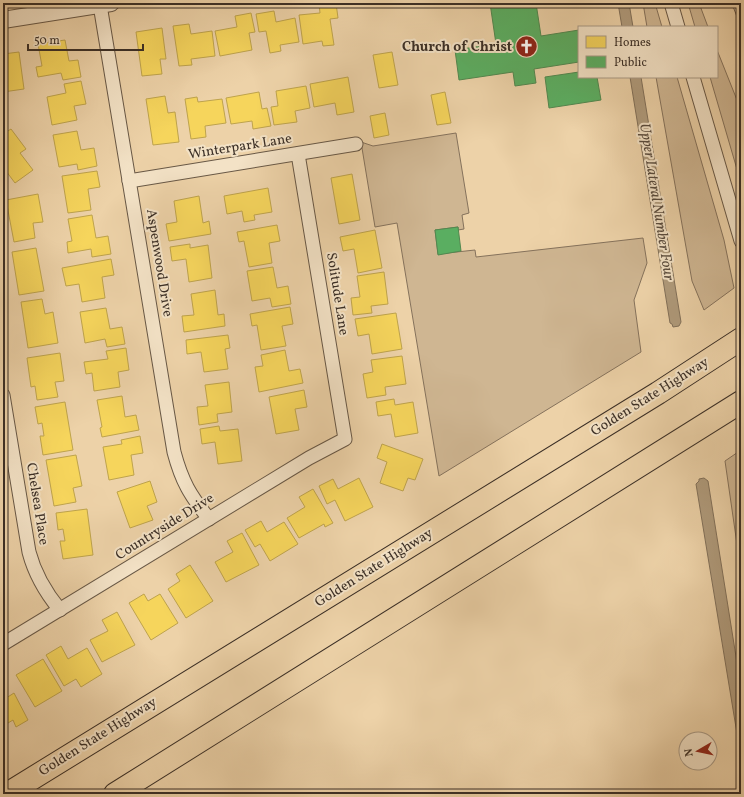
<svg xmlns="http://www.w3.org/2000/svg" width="744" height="797" viewBox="0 0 744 797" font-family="Vollkorn,serif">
<rect width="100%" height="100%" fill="#edd2a8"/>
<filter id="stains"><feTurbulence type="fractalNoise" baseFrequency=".005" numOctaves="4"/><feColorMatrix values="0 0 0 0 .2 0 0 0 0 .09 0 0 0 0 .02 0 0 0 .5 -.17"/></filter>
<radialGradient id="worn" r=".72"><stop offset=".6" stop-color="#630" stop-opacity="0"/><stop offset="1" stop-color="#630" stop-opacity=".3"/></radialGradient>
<g fill="#cfb692" stroke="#85725c">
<polygon points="643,3 655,3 662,27 647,27"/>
<polygon points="688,3 699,3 708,27 695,27"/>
<polygon points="717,50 741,110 741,183 710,77 717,77"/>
<polygon points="656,77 677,77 724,240 734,288 704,310 692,281"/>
<polygon points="456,133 469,213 462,215 464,229 458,230 458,227 435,230 438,254 475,250 476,257 643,238 647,263 634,300 641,352 439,476 397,223 375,227 361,142 373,146"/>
<polygon points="741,450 741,572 725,461"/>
</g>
<g fill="#b09b7c" stroke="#81705a">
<polygon points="618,3 629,3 633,27 622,27"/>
<polygon points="630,77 641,77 681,322 679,326 673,327 672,324 670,323"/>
<polygon points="704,478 708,481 741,688 741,758 696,484 699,481 699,479"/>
</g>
<g fill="#f6d55c" stroke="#bea34c">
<polygon points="319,3 336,3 338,18 330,19 334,45 323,46 322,41 303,44 299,15 320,13"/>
<polygon points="274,11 276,22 295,18 299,42 280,45 281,51 270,53 266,31 259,32 256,14"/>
<polygon points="251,13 255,32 249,33 252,50 220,56 215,31 237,27 235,16"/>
<polygon points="189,24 191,34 212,31 215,56 191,59 192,65 179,66 173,26"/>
<polygon points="162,28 166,59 160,59 162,74 142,76 136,32"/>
<polygon points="65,40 69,61 78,60 81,77 63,80 61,73 38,77 36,67 42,66 38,44"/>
<polygon points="19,52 24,89 3,92 3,54"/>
<polygon points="392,52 398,85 379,88 373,55"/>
<polygon points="348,77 354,112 337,115 335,103 314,107 310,84"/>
<polygon points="81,81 86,104 74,106 77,120 52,125 47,97 66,93 64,84"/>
<polygon points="306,86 310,108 295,111 297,122 274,125 271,107 278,106 276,91"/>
<polygon points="259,92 262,109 267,108 271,126 253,129 252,121 231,124 226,98"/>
<polygon points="445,92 451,123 437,125 431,95"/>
<polygon points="165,96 168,113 175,112 179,142 153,145 146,99"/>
<polygon points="197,97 198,102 222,99 226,123 205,126 206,137 191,139 185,99"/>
<polygon points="385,113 389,135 374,138 370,116"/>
<polygon points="11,129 26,149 20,153 33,170 15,183 3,167 3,134"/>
<polygon points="77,131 81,150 94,148 97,166 78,170 77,164 59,167 53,135"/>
<polygon points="97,171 100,187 88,189 91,210 68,213 62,176"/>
<polygon points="352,174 360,220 339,224 331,178"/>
<polygon points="268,188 272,212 254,215 255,220 244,222 242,211 227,214 224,196"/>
<polygon points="38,194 43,222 33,223 35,238 14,242 6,200"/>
<polygon points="199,196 203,223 209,221 211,234 169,241 166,224 177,222 174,201"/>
<polygon points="92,215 96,238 108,236 111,254 92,257 91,249 68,253 67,242 72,241 68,219"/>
<polygon points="277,225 280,241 269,243 272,263 249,267 244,241 239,242 237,232"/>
<polygon points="375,230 382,268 358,273 354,249 343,251 340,237"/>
<polygon points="190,244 190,248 208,245 212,278 189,282 186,259 172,261 170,247"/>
<polygon points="36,248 44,291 19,295 12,252"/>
<polygon points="111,259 114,275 102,277 105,298 82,302 79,284 66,286 62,268"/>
<polygon points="273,267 277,288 288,286 291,304 272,307 270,298 252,301 247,271"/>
<polygon points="384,272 388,304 371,306 372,313 353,315 351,298 360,297 357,276"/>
<polygon points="215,290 218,315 224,314 225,326 184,332 182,316 194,315 191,294"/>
<polygon points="42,299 45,314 53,312 58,343 28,348 21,302"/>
<polygon points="290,307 293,324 282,326 286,346 261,350 257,325 252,326 250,314"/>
<polygon points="106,308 110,329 122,327 125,344 107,347 105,339 85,343 80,312"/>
<polygon points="396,313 402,349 372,354 369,334 358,336 355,319"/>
<polygon points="228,335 230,348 225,349 228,369 204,372 201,352 187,354 186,340"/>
<polygon points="126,348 129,370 118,372 120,387 94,391 92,373 86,374 84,362 108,359 106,351"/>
<polygon points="285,350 289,371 300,369 303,383 259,392 255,367 263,366 261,355"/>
<polygon points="60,353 64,381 55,382 58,397 37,400 35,386 31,387 27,358"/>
<polygon points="402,356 406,384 385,387 386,395 367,398 363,374 373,372 371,360"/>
<polygon points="229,382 232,412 217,414 218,422 199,425 197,407 208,406 205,385"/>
<polygon points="304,390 307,407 295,409 299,430 276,434 269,397"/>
<polygon points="122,396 125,417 136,415 139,430 102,437 100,428 102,427 97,400"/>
<polygon points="394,399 395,405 413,402 418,433 395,437 391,414 378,416 376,402"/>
<polygon points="65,402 73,450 43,455 40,436 44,436 42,423 38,424 35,407"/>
<polygon points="219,426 220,431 238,429 242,461 218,464 215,442 202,444 200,429"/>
<polygon points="140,436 143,453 131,455 134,475 109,480 103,447 122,444 121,440"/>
<polygon points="382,444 423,459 415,480 408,478 403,491 380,483 387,462 377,458"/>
<polygon points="76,455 82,486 73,488 76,502 54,506 46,460"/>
<polygon points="359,478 373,507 345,521 335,500 327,504 319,486 333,479 338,489"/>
<polygon points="150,481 157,502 147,506 153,520 130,528 117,492"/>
<polygon points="313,489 333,523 325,527 324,524 299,538 287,518 305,507 299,497"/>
<polygon points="87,509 93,555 63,559 60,541 65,541 63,529 58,530 56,513"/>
<polygon points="261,521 267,532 284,522 298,544 270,561 260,544 255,547 245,530"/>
<polygon points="242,533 259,565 226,582 215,562 233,552 227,541"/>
<polygon points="190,565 213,601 186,618 168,589 180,581 176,574"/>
<polygon points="3,582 7,608 3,609"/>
<polygon points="144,594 148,601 160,594 178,623 151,640 129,603"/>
<polygon points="117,612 135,645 102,662 90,640 108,631 102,620"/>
<polygon points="61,646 68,659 87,648 102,674 81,687 76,679 64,686 46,655"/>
<polygon points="43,659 62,691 35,707 16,675"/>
<polygon points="14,693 28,720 16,727 13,720 3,726 3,700"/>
</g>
<g fill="#5aae61" stroke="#51884f">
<polygon points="490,3 536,3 541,36 579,30 579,62 534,69 536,83 515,86 513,72 459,80 455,50 496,44"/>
<polygon points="579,72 579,77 597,77 601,100 549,108 545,77"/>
<polygon points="458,227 461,251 438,255 435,230"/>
</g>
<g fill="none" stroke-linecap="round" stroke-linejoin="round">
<defs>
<polyline id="service" points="736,3 741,16"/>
<g id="minor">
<polyline points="671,3 678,27"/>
<path d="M 100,5 L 174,452 C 182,482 190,495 209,519"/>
<polyline points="693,77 741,241"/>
<polyline points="129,181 356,144"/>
<path d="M 3,395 L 29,552 C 35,575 46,593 60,610"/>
<polyline points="3,644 309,458 345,439 298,154"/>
</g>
<polyline id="tertiary" points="3,20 111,3"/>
<g id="motorway">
<polyline points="7,794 658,393 741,339"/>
<polyline points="115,794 741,402"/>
</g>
</defs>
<use href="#service" stroke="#685846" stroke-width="9"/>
<use href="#minor" stroke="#685846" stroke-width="15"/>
<use href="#tertiary" stroke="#685846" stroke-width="18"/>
<use href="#motorway" stroke="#3b2f26" stroke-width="24"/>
<use href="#service" stroke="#f3e2c6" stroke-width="7"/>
<use href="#minor" stroke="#f3e2c6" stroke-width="13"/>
<use href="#tertiary" stroke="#f3e2c6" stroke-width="16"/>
<use href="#motorway" stroke="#edd2a8" stroke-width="22"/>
</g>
<defs>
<symbol id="church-disc" viewBox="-11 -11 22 22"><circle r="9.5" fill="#8f2418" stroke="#f3e2c6"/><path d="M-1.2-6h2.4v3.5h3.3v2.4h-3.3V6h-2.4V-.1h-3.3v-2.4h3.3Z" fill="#fff"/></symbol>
</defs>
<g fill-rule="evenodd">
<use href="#church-disc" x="514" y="34" width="25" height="25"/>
</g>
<g text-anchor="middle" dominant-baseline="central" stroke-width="4" stroke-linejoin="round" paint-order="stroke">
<g font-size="14" font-weight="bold" fill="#3b2f26" stroke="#f3e2c6" text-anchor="end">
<text x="512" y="47">Church of Christ</text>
</g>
<g font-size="14" fill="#3b2f26" stroke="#f3e2c6">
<text transform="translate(240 147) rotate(-9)">Winterpark Lane</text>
<text transform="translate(159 263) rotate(81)">Aspenwood Drive</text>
<text transform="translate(337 294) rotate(81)">Solitude Lane</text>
<text transform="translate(650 397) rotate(-32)">Golden State Highway</text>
<text transform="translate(37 504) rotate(81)">Chelsea Place</text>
<text transform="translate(165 527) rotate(-32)">Countryside Drive</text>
<text transform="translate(374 568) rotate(-32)">Golden State Highway</text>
<text transform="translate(98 737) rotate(-32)">Golden State Highway</text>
</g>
<g font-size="15" font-style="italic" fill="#584a3c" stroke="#f3e2c6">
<text transform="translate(656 202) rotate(81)">Upper Lateral Number Four</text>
</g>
</g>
<rect width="744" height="797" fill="none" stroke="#edd2a8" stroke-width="16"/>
<rect x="4" y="4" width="736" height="789" fill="none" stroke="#3b2f26" stroke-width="2"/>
<rect x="8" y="8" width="728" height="781" fill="none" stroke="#3b2f26"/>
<rect x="578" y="26" width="140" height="52" fill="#f3e2c6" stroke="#a99a86"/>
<rect x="586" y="36" width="20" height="12" fill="#f6d55c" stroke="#a99a86"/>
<text x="614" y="46" font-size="12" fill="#3b2f26">Homes</text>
<rect x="586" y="56" width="20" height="12" fill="#5aae61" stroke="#a99a86"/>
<text x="614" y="66" font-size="12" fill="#3b2f26">Public</text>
<g transform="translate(698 751) rotate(261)"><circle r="19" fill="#f3e2c6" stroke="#a99a86"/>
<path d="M0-3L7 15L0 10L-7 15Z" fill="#8f2418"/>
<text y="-6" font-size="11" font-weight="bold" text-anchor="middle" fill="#3b2f26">N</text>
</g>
<path d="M28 44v6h115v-6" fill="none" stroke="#3b2f26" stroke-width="2"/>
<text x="34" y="44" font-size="12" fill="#3b2f26" stroke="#f3e2c6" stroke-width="3" paint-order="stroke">50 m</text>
<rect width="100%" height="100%" filter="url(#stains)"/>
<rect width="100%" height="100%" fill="url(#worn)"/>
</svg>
